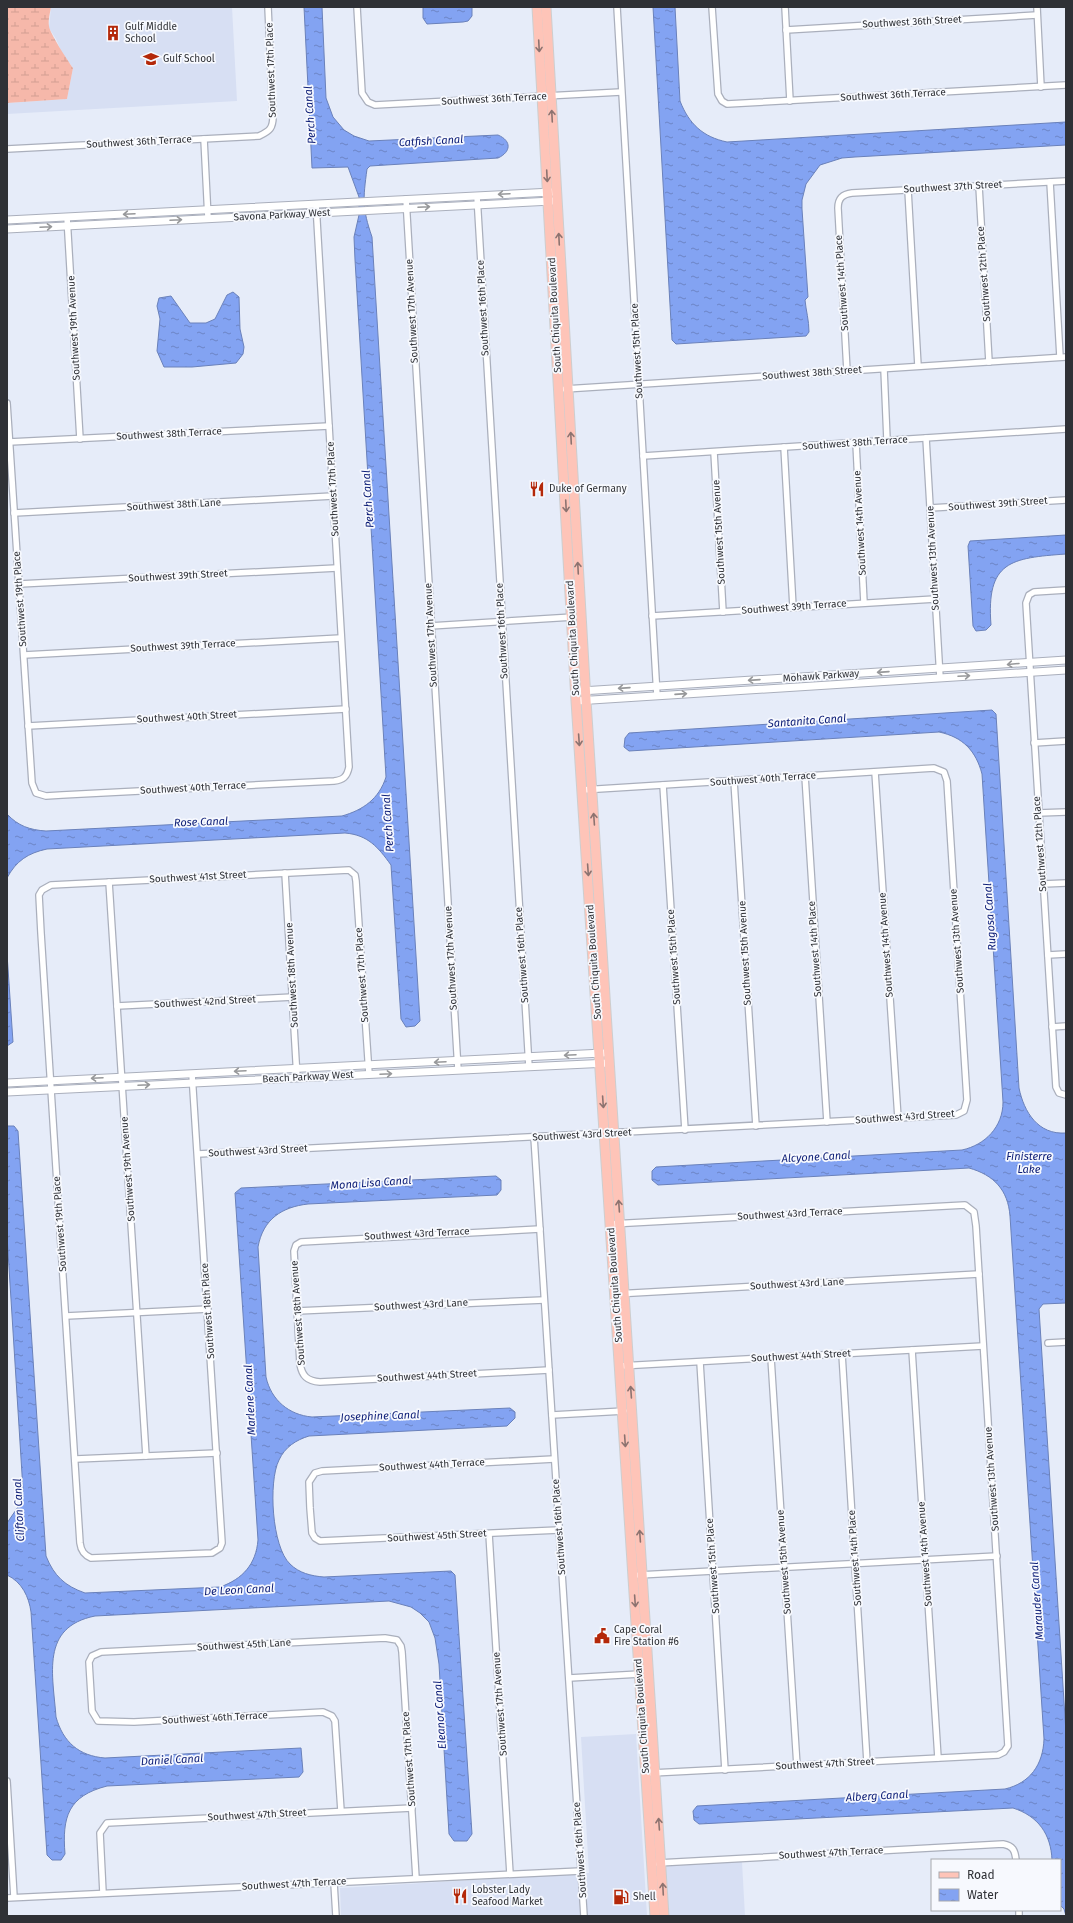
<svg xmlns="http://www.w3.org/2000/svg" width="1073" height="1923" viewBox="0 0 1073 1923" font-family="'Fira Sans',sans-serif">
<defs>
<pattern id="wetland-marsh" width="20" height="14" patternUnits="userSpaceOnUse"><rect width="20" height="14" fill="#f6b8aa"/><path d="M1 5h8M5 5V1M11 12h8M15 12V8" fill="none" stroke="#d39f93"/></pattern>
<pattern id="water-ripples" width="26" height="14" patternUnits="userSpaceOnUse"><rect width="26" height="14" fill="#83a3f2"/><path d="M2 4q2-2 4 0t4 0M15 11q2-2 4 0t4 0" fill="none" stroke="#6c85c5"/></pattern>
</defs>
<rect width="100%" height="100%" fill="#e6ecf9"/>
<g fill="#d7dff3">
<polygon points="51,7 232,7 237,101 7,114 7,103 67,99 73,68 61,51 56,39 49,28"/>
<polygon points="636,1734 647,1916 341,1916 340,1888 589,1873 581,1737"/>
<polygon points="742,1862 745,1916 666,1916 664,1863"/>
</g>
<path fill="url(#wetland-marsh)" d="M 7,7 L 51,7 C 50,13 48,20 49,26 C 49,32 68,61 73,68 L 67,99 L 7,103 Z"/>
<g fill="url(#water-ripples)" stroke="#6a81ba">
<path d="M 304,7 L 322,7 L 326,98 L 333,117 L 344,130 L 354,136 L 369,141 L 498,135 C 512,141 511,152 498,158 L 370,166 L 367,169 C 363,199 362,208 372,237 L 420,1021 L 415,1026 L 406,1027 L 401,1019 L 391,865 C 378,847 368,835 345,833 L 47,849 C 28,853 16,861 7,878 L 7,814 C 18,826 30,830 46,831 L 342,816 C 363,810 379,799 386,777 L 355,260 L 354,237 L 359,215 L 359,197 L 348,167 L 312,168 Z"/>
<polygon points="423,7 472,7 472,16 468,21 463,22 427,24 423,18"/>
<path d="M 653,7 L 675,7 L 680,101 C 689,124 703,137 727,142 L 1066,122 L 1066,145 L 855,157 L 842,158 L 820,165 L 806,184 L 802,200 L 802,209 L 808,297 L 805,300 C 806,311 809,320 809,332 L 806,336 L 676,344 L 672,340 Z"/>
<polygon points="233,292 239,297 240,329 244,347 243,354 236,363 192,367 164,367 157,351 160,319 157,306 159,298 171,296 190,323 206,323 215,319 227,295"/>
<path d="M 1066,535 L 1066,554 C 1011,558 986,561 991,625 L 986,630 L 976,631 L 973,626 L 968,546 L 970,541 Z"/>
<path d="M 992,710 L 996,714 L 1019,1088 C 1024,1112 1038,1135 1066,1133 L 1066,1303 L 1043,1304 L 1039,1309 L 1066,1733 L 1066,1916 L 1064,1909 L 1060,1905 L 1060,1860 L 1052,1860 C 1051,1834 1038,1816 1013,1808 L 699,1824 L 694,1820 L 693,1811 L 697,1806 L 1005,1789 C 1030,1783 1043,1765 1044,1739 L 1010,1216 C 1008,1190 994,1175 969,1168 L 658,1185 L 652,1180 L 652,1171 L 656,1167 L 962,1150 C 985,1145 1003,1127 1003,1102 L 982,774 C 976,751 963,737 939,732 L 629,751 L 624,747 L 625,738 L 629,733 Z"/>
<polygon points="7,954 13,1042 7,1046"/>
<path d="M 7,1126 L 14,1126 L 18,1131 L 46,1556 C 54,1576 65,1586 85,1593 L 220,1587 C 243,1579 256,1564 258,1540 L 235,1193 L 241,1188 L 496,1176 L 501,1180 L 501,1190 L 497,1195 L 308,1204 C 282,1207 263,1219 258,1247 L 266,1377 C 271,1400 289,1415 312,1417 L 510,1408 L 515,1412 L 515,1418 L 507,1426 L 309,1436 C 296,1440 285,1447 279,1460 C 268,1482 272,1547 290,1564 C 299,1573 311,1576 324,1577 L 451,1571 L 455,1575 L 472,1834 L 467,1841 L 454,1841 L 449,1834 L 439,1664 L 435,1638 L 429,1622 L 420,1613 L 411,1607 L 389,1601 L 95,1616 C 40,1627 53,1675 56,1717 C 63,1742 79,1756 105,1758 L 301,1748 L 303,1772 L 299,1777 L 107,1786 C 68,1796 62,1817 65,1854 L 61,1860 L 52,1860 L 47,1855 L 31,1612 C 29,1597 22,1582 7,1575 L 7,1523 L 20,1504 L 23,1490 L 7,1236 Z"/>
</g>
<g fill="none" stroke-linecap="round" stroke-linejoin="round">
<defs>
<g id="minor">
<polyline points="357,7 362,93 368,102 375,105 621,92"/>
<polyline points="617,7 657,696"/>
<polyline points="712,7 718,94 722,101 727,104 1066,85"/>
<polyline points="785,7 790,101"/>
<polyline points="1037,7 1041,87"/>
<polyline points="786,30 1037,15"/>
<polyline points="204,139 208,218"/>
<path d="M 7,149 L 259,136 C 270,131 273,128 273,116 L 268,7"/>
<polyline points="1050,182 1060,357"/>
<polyline points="979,186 989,362"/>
<polyline points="908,190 918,366"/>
<polyline points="477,196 529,1067"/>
<polyline points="406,199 458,1070"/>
<polyline points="67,217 80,439"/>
<polyline points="884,369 887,440"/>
<path d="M 847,371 L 838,208 C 838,198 843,194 852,193 L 1066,181"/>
<polyline points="565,389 1066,357"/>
<path d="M 7,403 L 32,783 L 36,793 L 46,796 L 62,795 L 334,781 C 343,780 347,777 349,767 L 316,204"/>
<polyline points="926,438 940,678"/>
<polyline points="9,442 329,426"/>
<polyline points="856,443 864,603"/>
<polyline points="784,447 793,607"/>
<polyline points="714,452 723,612"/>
<polyline points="643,456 1066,429"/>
<polyline points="930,508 1066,500"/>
<polyline points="14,513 333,496"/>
<polyline points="19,584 337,568"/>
<polyline points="1066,590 1034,592 1029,595 1026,603 1056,1087 1059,1093 1066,1095"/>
<polyline points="652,616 935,599"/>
<polyline points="430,626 573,617"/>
<polyline points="24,655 341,638"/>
<polyline points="28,726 346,709"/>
<polyline points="1034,743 1066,741"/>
<polyline points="875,772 898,1118"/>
<polyline points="805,776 827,1122"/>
<polyline points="734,781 756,1126"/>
<polyline points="663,785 685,1130"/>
<polyline points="1038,813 1066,812"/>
<polyline points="285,873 297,1078"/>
<polyline points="109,882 146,1456"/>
<polyline points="1043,884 1066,883"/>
<polyline points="1048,955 1066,954"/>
<polyline points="117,1006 293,997"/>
<polyline points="1052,1027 1066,1026"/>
<path d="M 192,1074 L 222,1543 L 220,1548 L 212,1553 L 91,1558 C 84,1555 81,1551 80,1543 L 41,933 L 39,895 L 42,890 L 51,885 L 349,870 L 355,875 L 356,881 L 369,1074"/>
<polyline points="534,1137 584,1916"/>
<polyline points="198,1154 956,1115 964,1111 967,1100 947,781 944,772 934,768 582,790"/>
<polyline points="611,1224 965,1205 974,1212 976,1226 1008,1746 1004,1752 998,1755 652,1773"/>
<path d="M 540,1229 L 301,1242 L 296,1245 L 294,1251 L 300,1364 C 302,1376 307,1381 320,1382 L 549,1370"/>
<polyline points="615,1294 979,1274"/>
<polyline points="297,1311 544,1300"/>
<polyline points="66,1316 208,1309"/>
<polyline points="1048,1343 1066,1342"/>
<polyline points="912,1350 938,1758"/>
<polyline points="842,1354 867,1762"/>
<polyline points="771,1358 797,1766"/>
<polyline points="700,1362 725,1770"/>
<polyline points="620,1366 983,1346"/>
<polyline points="552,1415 624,1411"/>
<polyline points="76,1459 217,1453"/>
<polyline points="554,1459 322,1471 315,1473 309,1482 310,1508 312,1533 315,1538 320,1541 559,1530"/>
<polyline points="489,1534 510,1874"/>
<polyline points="639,1575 997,1556"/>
<polyline points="569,1678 640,1674"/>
<polyline points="7,1781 14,1897"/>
<polyline points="341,1811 335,1721 332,1716 323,1712 134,1722 98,1721 92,1711 89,1662 92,1656 101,1652 385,1638 397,1640 401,1646 402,1652 416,1878"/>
<path d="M 658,1863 L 1003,1844 C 1013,1846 1015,1850 1016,1860"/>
<polyline points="334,1883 336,1916"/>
<polyline points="103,1893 100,1833 107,1823 412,1808"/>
<polyline points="7,1898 581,1871"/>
<polyline points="1019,1910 1019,1916"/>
</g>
<g id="tertiary">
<polyline points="7,220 552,192"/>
<polyline points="7,229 552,201"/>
<polyline points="581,691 1066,660"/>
<polyline points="576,701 1066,670"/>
<polyline points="7,1083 603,1053"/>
<polyline points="7,1092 609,1063"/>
</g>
<g id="primary">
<polyline points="537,7 576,701 655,1916"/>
<polyline points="546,7 586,700 664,1916"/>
</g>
</defs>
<use href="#minor" stroke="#aaafbc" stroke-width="8"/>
<use href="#tertiary" stroke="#aaafbc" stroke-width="9"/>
<use href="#primary" stroke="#cdcecf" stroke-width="11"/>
<use href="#minor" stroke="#fff" stroke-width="5.5"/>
<use href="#tertiary" stroke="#fff" stroke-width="7"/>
<use href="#primary" stroke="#fec4b8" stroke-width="9"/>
</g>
<defs><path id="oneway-shaft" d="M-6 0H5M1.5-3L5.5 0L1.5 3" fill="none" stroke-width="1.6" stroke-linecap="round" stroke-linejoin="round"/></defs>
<g stroke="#8c7370">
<use href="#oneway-shaft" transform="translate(539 46) rotate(87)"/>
<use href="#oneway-shaft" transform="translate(552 116) rotate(-93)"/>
<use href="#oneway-shaft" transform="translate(547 176) rotate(87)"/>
<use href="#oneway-shaft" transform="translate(559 239) rotate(-93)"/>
<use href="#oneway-shaft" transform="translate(571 438) rotate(-93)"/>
<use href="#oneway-shaft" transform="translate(566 506) rotate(87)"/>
<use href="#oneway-shaft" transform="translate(578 568) rotate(-93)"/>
<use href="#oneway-shaft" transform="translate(579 740) rotate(86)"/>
<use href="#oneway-shaft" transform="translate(594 819) rotate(-94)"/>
<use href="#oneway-shaft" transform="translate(588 870) rotate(86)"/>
<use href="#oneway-shaft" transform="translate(603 1102) rotate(86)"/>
<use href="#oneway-shaft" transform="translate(619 1206) rotate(-94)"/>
<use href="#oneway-shaft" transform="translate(631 1392) rotate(-94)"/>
<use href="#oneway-shaft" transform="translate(625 1441) rotate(86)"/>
<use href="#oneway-shaft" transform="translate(640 1536) rotate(-94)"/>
<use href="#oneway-shaft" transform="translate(635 1601) rotate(86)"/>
<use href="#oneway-shaft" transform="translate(659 1824) rotate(-94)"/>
<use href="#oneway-shaft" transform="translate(663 1889) rotate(-93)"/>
</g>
<g stroke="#97989a">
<use href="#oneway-shaft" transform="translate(504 194) rotate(177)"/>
<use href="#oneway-shaft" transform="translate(424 207) rotate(-3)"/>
<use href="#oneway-shaft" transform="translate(129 214) rotate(177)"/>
<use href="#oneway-shaft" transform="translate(176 220) rotate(-3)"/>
<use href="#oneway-shaft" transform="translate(46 227) rotate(-3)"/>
<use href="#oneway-shaft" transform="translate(1013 664) rotate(175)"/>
<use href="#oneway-shaft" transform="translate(883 672) rotate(176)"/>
<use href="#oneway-shaft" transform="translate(964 676) rotate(-3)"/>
<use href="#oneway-shaft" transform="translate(754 680) rotate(176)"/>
<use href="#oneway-shaft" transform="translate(624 688) rotate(176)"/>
<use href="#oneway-shaft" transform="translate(681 694) rotate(-4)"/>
<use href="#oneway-shaft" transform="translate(570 1055) rotate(177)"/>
<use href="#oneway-shaft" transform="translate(440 1062) rotate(177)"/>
<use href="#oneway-shaft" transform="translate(240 1071) rotate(177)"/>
<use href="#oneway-shaft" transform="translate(386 1074) rotate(-3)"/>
<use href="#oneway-shaft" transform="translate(97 1078) rotate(177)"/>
<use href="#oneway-shaft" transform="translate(144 1085) rotate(-3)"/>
</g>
<defs>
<symbol id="building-bare" viewBox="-9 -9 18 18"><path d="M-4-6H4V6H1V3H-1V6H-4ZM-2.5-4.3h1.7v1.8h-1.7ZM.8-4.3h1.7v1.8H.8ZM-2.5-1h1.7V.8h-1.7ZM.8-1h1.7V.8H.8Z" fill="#b42809" stroke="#f7f9fe" stroke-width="2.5" paint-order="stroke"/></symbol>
<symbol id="school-bare" viewBox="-9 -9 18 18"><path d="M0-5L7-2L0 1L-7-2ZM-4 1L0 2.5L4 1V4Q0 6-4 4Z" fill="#b42809" stroke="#f7f9fe" stroke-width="2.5" paint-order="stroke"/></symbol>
<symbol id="restaurant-bare" viewBox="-9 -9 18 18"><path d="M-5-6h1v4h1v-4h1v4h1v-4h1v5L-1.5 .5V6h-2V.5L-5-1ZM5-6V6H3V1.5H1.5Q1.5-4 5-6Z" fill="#b42809" stroke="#f7f9fe" stroke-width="2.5" paint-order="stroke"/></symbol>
<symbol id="civic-bare" viewBox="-9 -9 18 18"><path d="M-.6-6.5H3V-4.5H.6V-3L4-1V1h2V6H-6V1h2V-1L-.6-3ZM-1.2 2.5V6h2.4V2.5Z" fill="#b42809" stroke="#f7f9fe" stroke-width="2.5" paint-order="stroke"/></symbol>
<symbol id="fuel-bare" viewBox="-9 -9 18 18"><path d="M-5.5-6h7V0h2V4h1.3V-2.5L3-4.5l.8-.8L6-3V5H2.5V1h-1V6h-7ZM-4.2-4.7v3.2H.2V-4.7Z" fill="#b42809" stroke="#f7f9fe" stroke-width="2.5" paint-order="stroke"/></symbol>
</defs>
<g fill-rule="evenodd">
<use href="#building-bare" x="102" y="22" width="22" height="22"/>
<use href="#school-bare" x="140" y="48" width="22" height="22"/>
<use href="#restaurant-bare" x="526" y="478" width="22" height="22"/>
<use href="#civic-bare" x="591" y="1625" width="22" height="22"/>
<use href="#restaurant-bare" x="449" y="1885" width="22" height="22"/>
<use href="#fuel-bare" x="610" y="1886" width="22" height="22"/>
</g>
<g text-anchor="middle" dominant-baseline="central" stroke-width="3.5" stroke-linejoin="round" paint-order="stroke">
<g font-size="10" fill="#2f3136" stroke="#f7f9fe">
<text transform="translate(912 22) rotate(-3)">Southwest 36th Street</text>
<text transform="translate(271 70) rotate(-92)">Southwest 17th Place</text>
<text transform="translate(893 95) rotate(-3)">Southwest 36th Terrace</text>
<text transform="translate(494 99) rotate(-3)">Southwest 36th Terrace</text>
<text transform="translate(139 142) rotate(-3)">Southwest 36th Terrace</text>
<text transform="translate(953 187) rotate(-3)">Southwest 37th Street</text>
<text transform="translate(282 215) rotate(-3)">Savona Parkway West</text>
<text transform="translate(984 274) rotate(-94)">Southwest 12th Place</text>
<text transform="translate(842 283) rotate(-94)">Southwest 14th Place</text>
<text transform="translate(483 308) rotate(-93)">Southwest 16th Place</text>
<text transform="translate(412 311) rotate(-93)">Southwest 17th Avenue</text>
<text transform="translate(555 315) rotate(-93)">South Chiquita Boulevard</text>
<text transform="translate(74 328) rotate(-93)">Southwest 19th Avenue</text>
<text transform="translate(637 351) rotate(-93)">Southwest 15th Place</text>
<text transform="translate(812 373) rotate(-4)">Southwest 38th Street</text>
<text transform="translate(169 434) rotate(-3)">Southwest 38th Terrace</text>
<text transform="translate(855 443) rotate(-4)">Southwest 38th Terrace</text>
<text transform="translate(333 489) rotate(-93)">Southwest 17th Place</text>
<text transform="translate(998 504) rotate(-4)">Southwest 39th Street</text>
<text transform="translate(174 505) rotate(-3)">Southwest 38th Lane</text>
<text transform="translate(860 523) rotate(-93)">Southwest 14th Avenue</text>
<text transform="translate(719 532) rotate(-93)">Southwest 15th Avenue</text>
<text transform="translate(933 558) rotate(-93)">Southwest 13th Avenue</text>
<text transform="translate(178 576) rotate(-3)">Southwest 39th Street</text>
<text transform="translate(20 599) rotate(-94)">Southwest 19th Place</text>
<text transform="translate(794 607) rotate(-4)">Southwest 39th Terrace</text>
<text transform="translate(502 631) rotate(-93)">Southwest 16th Place</text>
<text transform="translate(431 635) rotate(-93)">Southwest 17th Avenue</text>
<text transform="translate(573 638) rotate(-93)">South Chiquita Boulevard</text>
<text transform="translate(183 646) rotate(-3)">Southwest 39th Terrace</text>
<text transform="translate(821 676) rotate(-4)">Mohawk Parkway</text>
<text transform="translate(187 717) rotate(-3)">Southwest 40th Street</text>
<text transform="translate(763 779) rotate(-4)">Southwest 40th Terrace</text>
<text transform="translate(193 788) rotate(-3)">Southwest 40th Terrace</text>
<text transform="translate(1040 844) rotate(-94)">Southwest 12th Place</text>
<text transform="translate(198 877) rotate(-3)">Southwest 41st Street</text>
<text transform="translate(957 941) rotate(-94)">Southwest 13th Avenue</text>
<text transform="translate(886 945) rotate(-94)">Southwest 14th Avenue</text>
<text transform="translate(815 949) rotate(-94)">Southwest 14th Place</text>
<text transform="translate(745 953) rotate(-93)">Southwest 15th Avenue</text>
<text transform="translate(522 955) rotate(-94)">Southwest 16th Place</text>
<text transform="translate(674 957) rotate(-94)">Southwest 15th Place</text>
<text transform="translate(451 958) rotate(-93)">Southwest 17th Avenue</text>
<text transform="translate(594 962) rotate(-94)">South Chiquita Boulevard</text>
<text transform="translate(292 975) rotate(-93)">Southwest 18th Avenue</text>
<text transform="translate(362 975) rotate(-94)">Southwest 17th Place</text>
<text transform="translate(205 1002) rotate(-3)">Southwest 42nd Street</text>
<text transform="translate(308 1077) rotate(-3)">Beach Parkway West</text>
<text transform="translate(905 1117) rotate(-4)">Southwest 43rd Street</text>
<text transform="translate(582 1135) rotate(-3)">Southwest 43rd Street</text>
<text transform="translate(258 1151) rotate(-3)">Southwest 43rd Street</text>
<text transform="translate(128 1169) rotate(-94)">Southwest 19th Avenue</text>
<text transform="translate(790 1214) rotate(-3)">Southwest 43rd Terrace</text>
<text transform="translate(60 1224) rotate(-94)">Southwest 19th Place</text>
<text transform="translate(417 1234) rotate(-3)">Southwest 43rd Terrace</text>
<text transform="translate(797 1284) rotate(-3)">Southwest 43rd Lane</text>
<text transform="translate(615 1285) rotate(-94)">South Chiquita Boulevard</text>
<text transform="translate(421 1305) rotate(-3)">Southwest 43rd Lane</text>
<text transform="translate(208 1311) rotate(-94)">Southwest 18th Place</text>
<text transform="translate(298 1313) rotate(-94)">Southwest 18th Avenue</text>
<text transform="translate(801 1356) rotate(-3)">Southwest 44th Street</text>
<text transform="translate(427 1376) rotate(-3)">Southwest 44th Street</text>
<text transform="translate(432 1465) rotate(-3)">Southwest 44th Terrace</text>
<text transform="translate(992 1479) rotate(-94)">Southwest 13th Avenue</text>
<text transform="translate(559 1527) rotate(-94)">Southwest 16th Place</text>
<text transform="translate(437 1536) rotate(-3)">Southwest 45th Street</text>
<text transform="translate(925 1554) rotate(-94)">Southwest 14th Avenue</text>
<text transform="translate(855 1558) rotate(-94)">Southwest 14th Place</text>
<text transform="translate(784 1562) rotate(-94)">Southwest 15th Avenue</text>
<text transform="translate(713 1566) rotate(-94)">Southwest 15th Place</text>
<text transform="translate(244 1645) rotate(-3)">Southwest 45th Lane</text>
<text transform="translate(500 1704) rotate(-94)">Southwest 17th Avenue</text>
<text transform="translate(642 1716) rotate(-94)">South Chiquita Boulevard</text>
<text transform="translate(215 1718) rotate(-3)">Southwest 46th Terrace</text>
<text transform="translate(409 1759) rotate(-94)">Southwest 17th Place</text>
<text transform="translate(825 1764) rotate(-3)">Southwest 47th Street</text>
<text transform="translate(257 1815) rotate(-3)">Southwest 47th Street</text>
<text transform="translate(580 1850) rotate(-94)">Southwest 16th Place</text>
<text transform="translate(831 1853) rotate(-3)">Southwest 47th Terrace</text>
<text transform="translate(294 1884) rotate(-3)">Southwest 47th Terrace</text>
</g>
<g font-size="10" fill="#2f3136" stroke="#f7f9fe" text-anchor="start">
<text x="125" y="27">Gulf Middle<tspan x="125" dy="12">School</tspan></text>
<text x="163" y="59">Gulf School</text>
<text x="549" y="489">Duke of Germany</text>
<text x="614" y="1630">Cape Coral<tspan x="614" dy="12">Fire Station #6</tspan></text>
<text x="472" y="1890">Lobster Lady<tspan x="472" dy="12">Seafood Market</tspan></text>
<text x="633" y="1897">Shell</text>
</g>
<g font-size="11" font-style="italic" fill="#0b1c76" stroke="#f7f9fe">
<text transform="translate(310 115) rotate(-94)">Perch Canal</text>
<text transform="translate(431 141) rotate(-3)">Catfish Canal</text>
<text transform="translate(368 499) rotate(-94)">Perch Canal</text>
<text transform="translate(807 721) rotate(-4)">Santanita Canal</text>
<text transform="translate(201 822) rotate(-2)">Rose Canal</text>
<text transform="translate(388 823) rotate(-94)">Perch Canal</text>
<text transform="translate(990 917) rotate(-94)">Rugosa Canal</text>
<text x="1029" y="1156">Finisterre<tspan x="1029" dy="13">Lake</tspan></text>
<text transform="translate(816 1157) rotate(-3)">Alcyone Canal</text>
<text transform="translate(371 1183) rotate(-4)">Mona Lisa Canal</text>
<text transform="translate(250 1400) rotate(-93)">Marlene Canal</text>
<text transform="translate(380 1416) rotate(-2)">Josephine Canal</text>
<text transform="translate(19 1510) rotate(-93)">Clifton Canal</text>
<text transform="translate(239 1590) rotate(-3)">De Leon Canal</text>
<text transform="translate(1037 1601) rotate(-94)">Marauder Canal</text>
<text transform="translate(440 1715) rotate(-94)">Eleanor Canal</text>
<text transform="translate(172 1760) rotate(-3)">Daniel Canal</text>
<text transform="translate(877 1796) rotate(-3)">Alberg Canal</text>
</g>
</g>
<rect width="1073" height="1923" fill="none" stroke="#2f3136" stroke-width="16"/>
<rect x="931" y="1859" width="130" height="52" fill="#f7f9fe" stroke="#a7a9ae"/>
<rect x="939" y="1872" width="20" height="6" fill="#fec4b8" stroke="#a7a9ae"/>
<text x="967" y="1879" font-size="12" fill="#2f3136">Road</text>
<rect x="939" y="1889" width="20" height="12" fill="url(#water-ripples)" stroke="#a7a9ae"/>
<text x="967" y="1899" font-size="12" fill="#2f3136">Water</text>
</svg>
